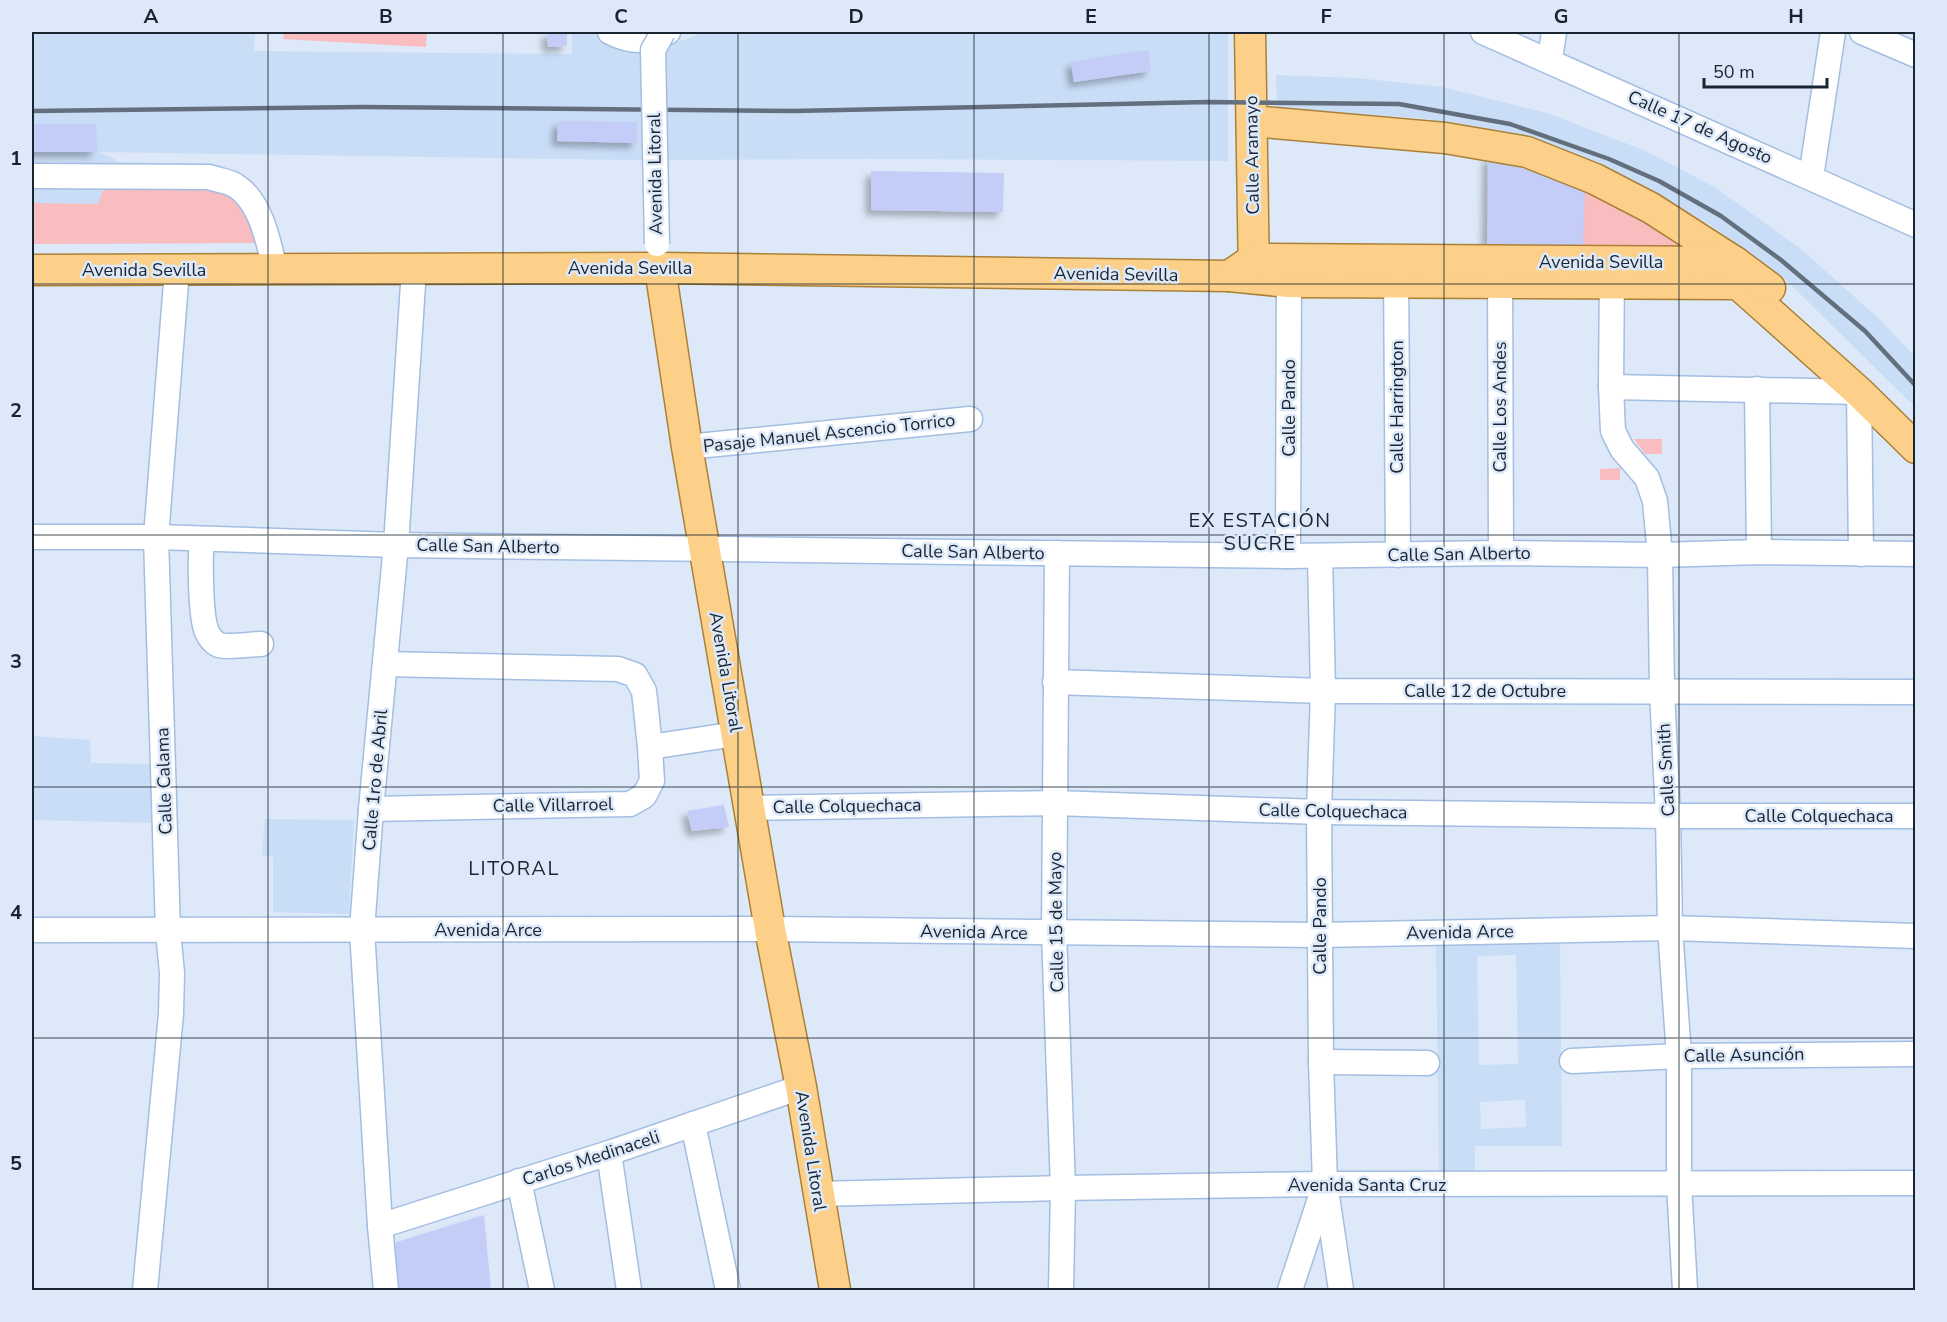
<svg xmlns="http://www.w3.org/2000/svg" width="1947" height="1322" viewBox="0 0 1947 1322" font-family="'Nunito Sans',sans-serif">
<defs>
<filter id="shadow"><feDropShadow dx="-5.5" dy="5.5" stdDeviation="3" flood-color="#0004"/></filter>
</defs>
<rect width="100%" height="100%" fill="#dde9f8"/>
<g fill="#c9ddf7" fill-rule="evenodd">
<polygon points="32,32 255,32 254,51 572,54 572,32 595,32 614,48 638,53 663,47 695,36 698,32 1228,32 1228,161 870,159 625,160 99,152 120,162 211,164 238,171 256,190 270,210 276,243 32,244"/>
<polygon points="1276,75 1357,78 1442,87 1547,113 1646,151 1716,188 1801,249 1877,317 1915,356 1915,407 1786,280 1709,224 1620,176 1504,132 1420,118 1277,109"/>
<polygon points="32,736 90,740 91,763 153,764 155,823 32,820"/>
<polygon points="265,819 354,820 349,914 273,912 273,857 262,855"/>
<path d="M 1560,943 L 1562,1146 L 1475,1146 L 1475,1173 L 1439,1173 L 1436,944 ZM 1516,955 L 1518,1064 L 1479,1065 L 1477,956 ZM 1525,1100 L 1526,1127 L 1481,1129 L 1480,1102 Z"/>
</g>
<g fill="#f9bcbf">
<polygon points="284,32 427,32 426,47 283,39"/>
<polygon points="1488,156 1547,168 1703,251 1487,247"/>
<polygon points="211,184 245,206 259,243 32,244 32,203 98,204 103,191 111,185"/>
<polygon points="1634,439 1662,439 1662,454 1645,454"/>
<polygon points="1620,468 1620,480 1600,480 1600,469"/>
</g>
<g fill="#c3cdf8" filter="url(#shadow)">
<polygon points="547,32 567,32 567,46 548,47"/>
<polygon points="1148,50 1151,71 1074,82 1071,62"/>
<polygon points="558,121 637,122 637,143 557,141"/>
<polygon points="32,124 96,124 97,152 32,152"/>
<polygon points="1488,156 1547,168 1585,187 1583,250 1487,247"/>
<polygon points="871,171 1004,173 1003,212 871,210"/>
<polygon points="724,805 729,827 692,831 687,811"/>
<polygon points="484,1215 491,1290 396,1290 391,1246 397,1242"/>
</g>
<g fill="none" stroke-linecap="round" stroke-linejoin="round">
<defs>
<g id="minor">
<path d="M 610,32 C 629,42 649,43 668,32"/>
<polyline points="1483,32 1916,225"/>
<polyline points="1862,32 1916,55"/>
<polyline points="1550,60 1554,32"/>
<path d="M 32,176 L 209,177 C 217,180 229,181 236,186 C 261,202 269,243 275,270"/>
<polyline points="1811,177 1833,32"/>
<polyline points="1396,265 1398,555"/>
<polyline points="1612,266 1611,387 1613,431 1622,449 1647,478 1655,501 1660,555 1662,691 1668,816 1670,928 1679,1056 1679,1184 1685,1290"/>
<polyline points="1500,267 1501,553"/>
<polyline points="1611,387 1859,392 1861,554"/>
<polyline points="1757,389 1759,552"/>
<polyline points="687,447 970,419"/>
<polyline points="32,537 156,537 396,545 1288,556 1501,553 1660,555 1759,552 1916,554"/>
<path d="M 202,539 C 200,556 200,617 207,632 C 209,637 214,643 219,645 C 228,648 251,644 261,644"/>
<polyline points="1057,553 1054,933 1063,1188 1061,1290"/>
<polyline points="1288,556 1289,264"/>
<polyline points="1055,682 1323,691 1916,692"/>
<polyline points="650,747 736,734"/>
<polyline points="750,808 1055,803 1319,812 1668,816 1916,816"/>
<polyline points="371,809 630,804 644,796 652,781 650,747 644,691 635,675 618,669 385,664"/>
<polyline points="32,930 770,929 1320,935 1670,928 1916,936"/>
<polyline points="1572,1061 1679,1056 1916,1054"/>
<polyline points="1321,1062 1427,1063"/>
<polyline points="693,1124 728,1290"/>
<polyline points="609,1153 629,1290"/>
<polyline points="519,1181 542,1290"/>
<polyline points="1326,1190 1341,1290"/>
<polyline points="818,1194 1063,1188 1325,1184 1916,1183"/>
<polyline points="380,1226 609,1153 801,1087"/>
<polyline points="145,1290 171,1014 172,973 168,931 156,537 177,270"/>
<polyline points="386,1290 380,1226 362,930 371,809 396,545 414,269"/>
<polyline points="1290,1290 1325,1184 1321,1062 1319,812 1323,691 1320,556"/>
</g>
<g id="major">
<polyline points="1250,32 1254,277"/>
<polyline points="1252,121 1445,138 1527,152 1595,179 1651,208 1735,262"/>
<polyline points="660,268 687,447 770,929 801,1087 835,1290"/>
<polyline points="32,270 660,268 1229,276 1289,282 1738,284 1859,392 1916,448"/>
<polyline points="1229,276 1254,259 1735,262 1770,288"/>
</g>
</defs>
<use href="#minor" stroke="#a3bee2" stroke-width="27"/>
<use href="#major" stroke="#ab8037" stroke-width="33"/>
<use href="#minor" stroke="#fff" stroke-width="24"/>
<use href="#major" stroke="#fcd089" stroke-width="30"/>
<polyline stroke="#636f7c" stroke-width="4.5" points="32,111 363,107 794,111 1208,102 1399,104 1510,124 1609,159 1659,181 1721,216 1781,260 1865,331 1916,386"/>
<defs>
<polyline id="minor-bridge" points="657,244 653,50 663,32"/>
</defs>
<use href="#minor-bridge" stroke="#a3bee2" stroke-width="27" stroke-linecap="butt"/>
<use href="#minor-bridge" stroke="#fff" stroke-width="24"/>
</g>
<path fill="none" stroke="#192431" stroke-width="1.5" stroke-opacity="0.55" d="M 268,32 L 268,1290M 503,32 L 503,1290M 738,32 L 738,1290M 974,32 L 974,1290M 1209,32 L 1209,1290M 1444,32 L 1444,1290M 1679,32 L 1679,1290M 32,284 L 1916,284M 32,535 L 1916,535M 32,787 L 1916,787M 32,1038 L 1916,1038"/>
<g text-anchor="middle" dominant-baseline="central" stroke-width="5" stroke-linejoin="round" paint-order="stroke">
<g font-size="18" fill="#192431" stroke="#dde9f8">
<text transform="translate(1700 127) rotate(24)">Calle 17 de Agosto</text>
<text transform="translate(1252 155) rotate(-91)">Calle Aramayo</text>
<text transform="translate(655 174) rotate(-91)">Avenida Litoral</text>
<text x="1601" y="262">Avenida Sevilla</text>
<text x="630" y="268">Avenida Sevilla</text>
<text x="144" y="270">Avenida Sevilla</text>
<text transform="translate(1116 274) rotate(1)">Avenida Sevilla</text>
<text transform="translate(1397 407) rotate(-90)">Calle Harrington</text>
<text transform="translate(1500 407) rotate(-90)">Calle Los Andes</text>
<text transform="translate(1289 408) rotate(-90)">Calle Pando</text>
<text transform="translate(829 433) rotate(-6)">Pasaje Manuel Ascencio Torrico</text>
<text transform="translate(488 546) rotate(1)">Calle San Alberto</text>
<text transform="translate(973 552) rotate(1)">Calle San Alberto</text>
<text transform="translate(1459 554) rotate(-1)">Calle San Alberto</text>
<text transform="translate(726 672) rotate(80)">Avenida Litoral</text>
<text x="1485" y="691">Calle 12 de Octubre</text>
<text transform="translate(1666 770) rotate(-93)">Calle Smith</text>
<text transform="translate(375 780) rotate(-85)">Calle 1ro de Abril</text>
<text transform="translate(164 781) rotate(-92)">Calle Calama</text>
<text transform="translate(553 805) rotate(-1)">Calle Villarroel</text>
<text transform="translate(847 806) rotate(-1)">Calle Colquechaca</text>
<text transform="translate(1333 811) rotate(1)">Calle Colquechaca</text>
<text x="1819" y="816">Calle Colquechaca</text>
<text transform="translate(1056 922) rotate(-91)">Calle 15 de Mayo</text>
<text transform="translate(1320 926) rotate(-90)">Calle Pando</text>
<text x="488" y="930">Avenida Arce</text>
<text transform="translate(974 932) rotate(1)">Avenida Arce</text>
<text transform="translate(1460 932) rotate(-1)">Avenida Arce</text>
<text transform="translate(1744 1055) rotate(-1)">Calle Asunción</text>
<text transform="translate(811 1151) rotate(81)">Avenida Litoral</text>
<text transform="translate(591 1158) rotate(-18)">Carlos Medinaceli</text>
<text x="1367" y="1185">Avenida Santa Cruz</text>
</g>
<g font-size="20" letter-spacing="1.5" fill="#192431" stroke="#dde9f8">
<text x="1260" y="520">EX ESTACIÓN<tspan x="1260" dy="23">SUCRE</tspan></text>
<text x="514" y="868">LITORAL</text>
</g>
</g>
<rect width="1947" height="1322" fill="none" stroke="#dde9f8" stroke-width="66"/>
<path d="M1704 78v9h123v-9" fill="none" stroke="#192431" stroke-width="3"/>
<text x="1713" y="78" font-size="18" fill="#192431" stroke="#dde9f8" stroke-width="4.5" paint-order="stroke">50 m</text>
<rect x="33" y="33" width="1881" height="1256" fill="none" stroke="#192431" stroke-width="2"/>
<g font-size="20" text-anchor="middle" font-weight="bold" fill="#192431">
<text x="151" y="23">A</text>
<text x="386" y="23">B</text>
<text x="621" y="23">C</text>
<text x="856" y="23">D</text>
<text x="1091" y="23">E</text>
<text x="1326" y="23">F</text>
<text x="1561" y="23">G</text>
<text x="1796" y="23">H</text>
<text x="16" y="165">1</text>
<text x="16" y="417">2</text>
<text x="16" y="668">3</text>
<text x="16" y="919">4</text>
<text x="16" y="1170">5</text>
</g>
</svg>
